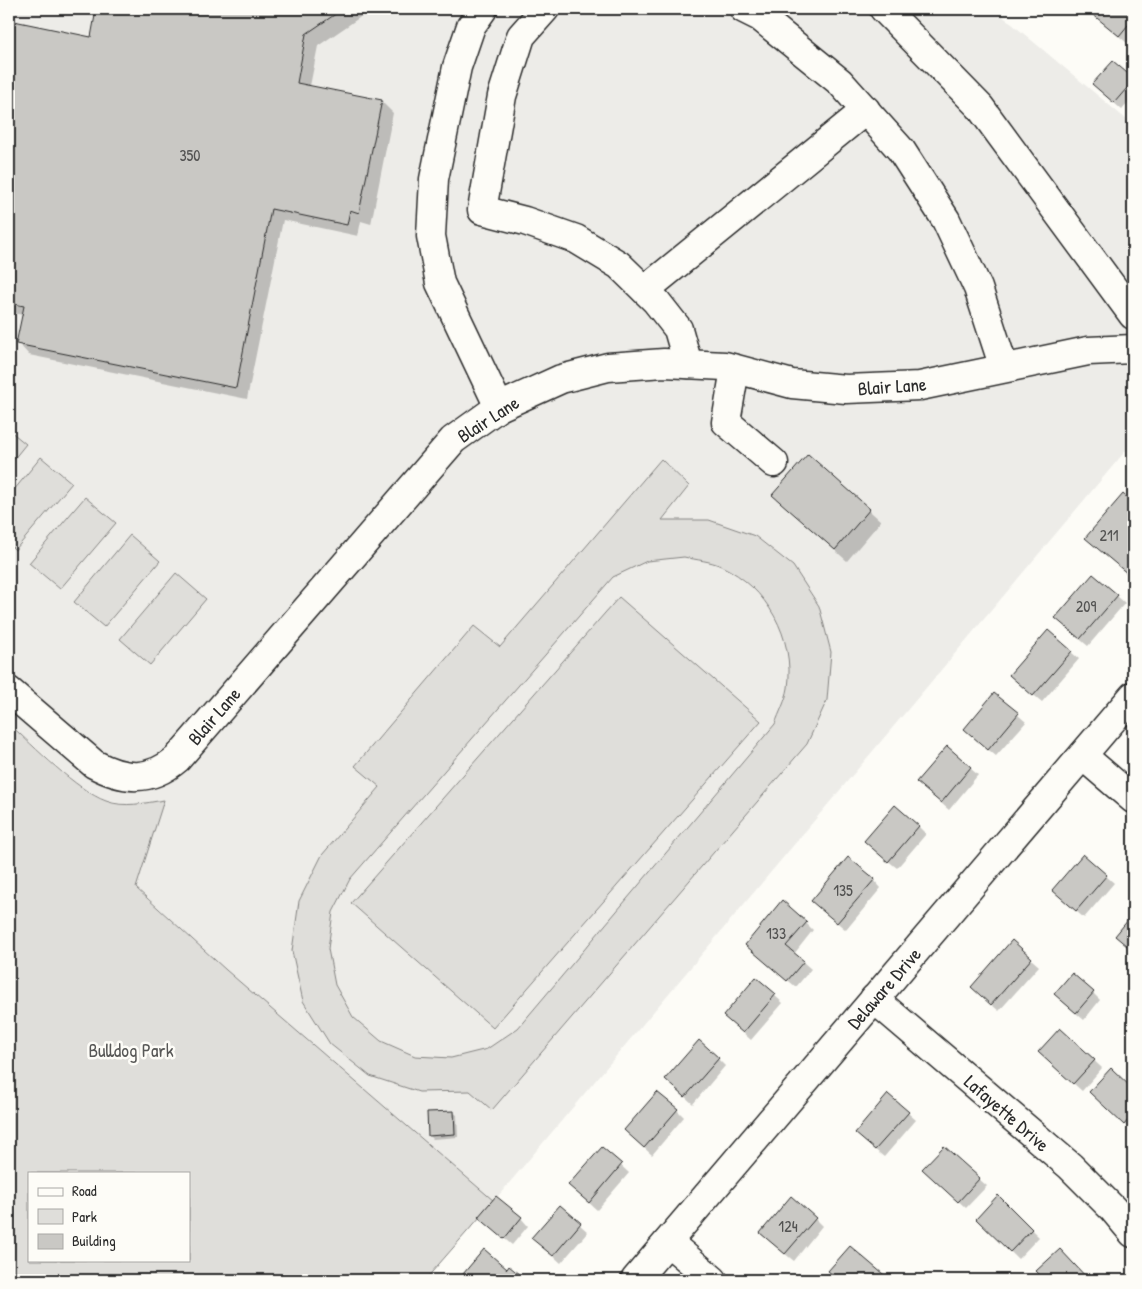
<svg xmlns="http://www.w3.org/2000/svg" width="1142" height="1289" viewBox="0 0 1142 1289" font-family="'Patrick Hand',sans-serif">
<rect width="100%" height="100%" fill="#fdfcf7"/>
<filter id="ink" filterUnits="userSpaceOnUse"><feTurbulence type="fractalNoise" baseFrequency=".02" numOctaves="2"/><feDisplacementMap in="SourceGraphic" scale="10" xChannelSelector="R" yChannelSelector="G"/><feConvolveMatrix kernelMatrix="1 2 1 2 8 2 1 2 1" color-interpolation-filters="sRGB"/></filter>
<g filter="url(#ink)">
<polygon fill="#edece8" points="9,9 994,9 1133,125 1133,442 494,1201 226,970 136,887 163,801 131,805 106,801 78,785 9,724"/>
<g fill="#dfdeda" stroke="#858482" fill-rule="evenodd">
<polygon points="9,430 26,444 9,465"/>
<polygon points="41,457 72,483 15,550 9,544 9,496"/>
<path d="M 661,459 L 689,486 L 662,520 L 709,520 L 755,536 L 793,566 L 819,606 L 831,652 L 827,700 L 807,744 L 492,1110 L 470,1091 L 419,1092 L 370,1076 L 330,1044 L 303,1001 L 292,951 L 299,901 L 322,855 L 380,787 L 355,766 L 474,626 L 500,647 ZM 684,557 C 696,560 711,561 721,566 C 767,587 795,638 788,688 C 786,700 779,713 775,724 L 518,1028 L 487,1049 L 451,1058 L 415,1056 L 381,1041 L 353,1017 L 335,985 L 328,949 L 333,912 L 350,879 L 613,577 L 647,561 Z"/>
<polygon points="85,497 116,523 60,589 29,563"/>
<polygon points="130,535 160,561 104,627 74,602"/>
<polygon points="176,573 206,599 150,665 120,639"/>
<polygon points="619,597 761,721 493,1028 351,903"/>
<path d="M 9,724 C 34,746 76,790 106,801 C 124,808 145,803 164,800 L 136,888 L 226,970 L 494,1201 L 425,1280 L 9,1280 ZM 29,1173 L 189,1173 L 189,1260 L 29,1260 Z"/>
</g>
<g fill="#0003">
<polygon points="113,9 372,9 318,46 310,86 381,101 393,113 371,224 361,221 358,236 283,220 247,399 29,355 18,343 23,315 9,312 9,21 92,38 112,14"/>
<polygon points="1087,9 1133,9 1133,36 1127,43"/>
<polygon points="1113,62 1133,80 1133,97 1122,110 1102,92"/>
<polygon points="808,456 881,521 847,561 773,495"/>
<polygon points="1123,496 1133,505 1133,579 1094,545"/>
<polygon points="1117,596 1125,603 1088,646 1064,626"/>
<polygon points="1071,652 1079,659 1042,702 1019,683"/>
<polygon points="995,695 1026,722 996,756 973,737"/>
<polygon points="947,748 978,775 949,810 926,790"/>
<polygon points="918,826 926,834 897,868 873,849"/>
<polygon points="1106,876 1114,883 1084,918 1061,898"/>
<polygon points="874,880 881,888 846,930 820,908"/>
<polygon points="806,923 813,930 794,954 811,969 796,987 754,952"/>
<polygon points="1031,959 1039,966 999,1011 980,995"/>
<polygon points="756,979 783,1003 751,1040 732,1023"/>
<polygon points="1093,993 1100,1000 1084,1020 1063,1002"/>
<polygon points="1060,1029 1102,1068 1082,1091 1047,1060"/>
<polygon points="718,1059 725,1066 693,1104 674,1087"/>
<polygon points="1111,1070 1133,1090 1132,1131 1098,1100"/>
<polygon points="677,1110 684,1117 652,1155 633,1138"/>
<polygon points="453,1112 457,1115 458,1137 433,1139 429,1135"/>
<polygon points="908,1113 916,1120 884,1157 864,1141"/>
<polygon points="602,1148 629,1173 597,1210 578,1193"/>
<polygon points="932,1177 979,1179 987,1186 966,1208"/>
<polygon points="998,1197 1039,1237 1018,1259 977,1219"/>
<polygon points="560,1207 588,1232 561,1263 541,1245"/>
<polygon points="521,1218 528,1226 512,1245 488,1225"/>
<polygon points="815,1219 822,1226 794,1261 769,1241"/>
<polygon points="484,1251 507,1270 509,1268 524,1280 459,1280"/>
</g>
<g fill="#c9c8c4" stroke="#2b2b2b">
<polygon points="112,9 343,9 306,34 297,83 382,100 359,213 350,210 347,225 271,209 236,388 16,344 24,306 9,303 9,20 91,37 96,10 111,13"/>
<polygon points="1086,9 1133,9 1133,19 1119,36"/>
<polygon points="1113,61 1133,78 1133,81 1114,103 1092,84"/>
<polygon points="808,454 870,509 835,550 772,495"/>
<polygon points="1123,494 1133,503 1133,532 1127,539 1133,545 1133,568 1128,574 1085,538"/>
<polygon points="1093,574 1118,595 1080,639 1055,618"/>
<polygon points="1048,630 1072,651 1033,696 1009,675"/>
<polygon points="994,693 1019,713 988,750 964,729"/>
<polygon points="947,746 971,767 941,803 916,782"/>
<polygon points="895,805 919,826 888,862 864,841"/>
<polygon points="1083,854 1107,875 1076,911 1052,890"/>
<polygon points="848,857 875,879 837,923 811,901"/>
<polygon points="782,900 807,922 786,946 804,961 787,981 745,945"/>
<polygon points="1133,914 1133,951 1115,936"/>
<polygon points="1012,940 1032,958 991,1005 971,987"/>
<polygon points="1072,973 1094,992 1076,1013 1054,994"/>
<polygon points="756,977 776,994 743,1033 723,1016"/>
<polygon points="1060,1028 1095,1060 1073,1084 1038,1052"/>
<polygon points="699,1040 719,1058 685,1097 665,1079"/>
<polygon points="1111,1068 1133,1089 1133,1114 1124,1125 1089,1092"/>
<polygon points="657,1092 678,1109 644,1148 624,1130"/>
<polygon points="888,1094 909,1112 875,1150 855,1133"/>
<polygon points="454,1111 455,1134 428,1136 427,1112"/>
<polygon points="944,1146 980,1178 958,1202 922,1169"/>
<polygon points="602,1147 622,1164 589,1203 568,1185"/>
<polygon points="998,1195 1032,1229 1010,1252 976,1219"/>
<polygon points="496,1196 522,1217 504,1239 478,1217"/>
<polygon points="791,1196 816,1218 785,1254 760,1233"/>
<polygon points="560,1205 581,1223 553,1256 531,1238"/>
<polygon points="850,1246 890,1280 839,1280 828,1271"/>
<polygon points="484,1249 507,1269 509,1266 526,1280 458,1280"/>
<polygon points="1060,1249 1089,1280 1045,1280 1036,1271"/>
</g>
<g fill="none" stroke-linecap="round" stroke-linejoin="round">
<defs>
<g id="minor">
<polyline points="483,9 471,26 457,67 434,179 431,236 440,283 499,407"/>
<polyline points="545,9 521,36 502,96 482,210 525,221 576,239 619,265 656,301 678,329 688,364"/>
<polyline points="744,9 760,17 840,82 901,150 946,220 978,288 1004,368"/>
<polyline points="884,9 980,107 1133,315"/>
<polyline points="645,290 866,110"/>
<polyline points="735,369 726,422 774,463"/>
<path d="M 9,691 L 94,764 C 124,780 150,782 177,759 L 453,440 L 499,407 L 561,379 L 608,367 L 664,363 L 725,366 L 792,384 L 846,389 L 920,386 L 1088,351 L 1133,349"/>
<polyline points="1083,756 1133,799"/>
<polyline points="874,999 1070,1166 1113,1209 1133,1233"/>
<polyline points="668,1242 713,1280"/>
<polyline points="635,1280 1133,696"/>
</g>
</defs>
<use href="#minor" stroke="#2b2b2b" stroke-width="31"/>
<use href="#minor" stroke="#fdfcf7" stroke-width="28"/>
</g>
</g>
<g text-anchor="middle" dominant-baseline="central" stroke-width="5" stroke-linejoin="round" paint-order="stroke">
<g font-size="16" fill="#525251">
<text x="190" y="155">350</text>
<text x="1109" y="535">211</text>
<text x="1086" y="606">209</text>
<text x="843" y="890">135</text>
<text x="776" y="933">133</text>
<text x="788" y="1226">124</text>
</g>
<g font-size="19" fill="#2b2b2b" stroke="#fdfcf7">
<text transform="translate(892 386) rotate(-4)">Blair Lane</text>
<text transform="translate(488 419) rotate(-33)">Blair Lane</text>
<text transform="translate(214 716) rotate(-49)">Blair Lane</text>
<text transform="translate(884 988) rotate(-49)">Delaware Drive</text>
<text transform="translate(1007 1113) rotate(41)">Lafayette Drive</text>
</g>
<g font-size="19" fill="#585857" stroke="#fdfcf7">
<text x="131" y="1050">Bulldog Park</text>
</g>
</g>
<rect width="1142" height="1289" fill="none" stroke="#fdfcf7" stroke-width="30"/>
<rect x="15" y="15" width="1112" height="1259" fill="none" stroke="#2b2b2b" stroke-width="2" filter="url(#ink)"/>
<rect x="28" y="1172" width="162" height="90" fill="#fdfcf7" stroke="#a9a8a5"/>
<rect x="38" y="1188" width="25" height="8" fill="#fdfcf7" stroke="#a9a8a5"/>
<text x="72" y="1196" font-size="15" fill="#2b2b2b">Road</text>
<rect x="38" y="1209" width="25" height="15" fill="#dfdeda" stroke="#a9a8a5"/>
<text x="72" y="1222" font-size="15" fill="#2b2b2b">Park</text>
<rect x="38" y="1234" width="25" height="15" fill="#c9c8c4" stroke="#a9a8a5"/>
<text x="72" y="1246" font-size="15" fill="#2b2b2b">Building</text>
</svg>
